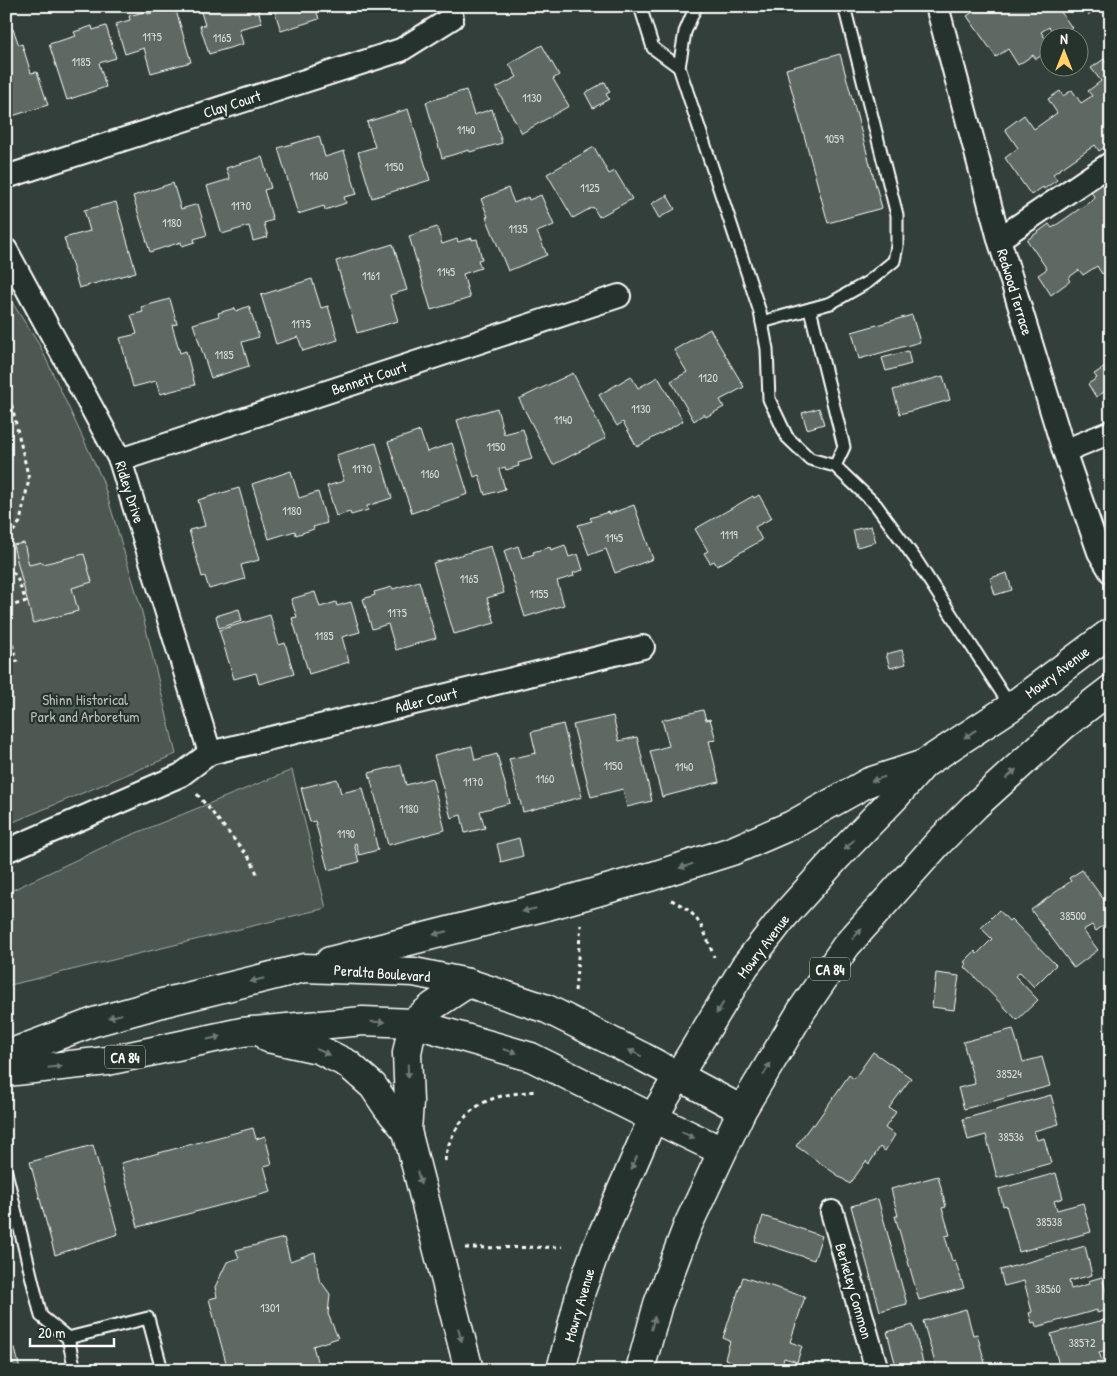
<svg xmlns="http://www.w3.org/2000/svg" width="1117" height="1376" viewBox="0 0 1117 1376" font-family="'Patrick Hand',sans-serif">
<rect width="100%" height="100%" fill="#333f3a"/>
<filter id="ink" filterUnits="userSpaceOnUse"><feTurbulence type="fractalNoise" baseFrequency=".02" numOctaves="2"/><feDisplacementMap in="SourceGraphic" scale="10" xChannelSelector="R" yChannelSelector="G"/><feConvolveMatrix kernelMatrix="1 2 1 2 8 2 1 2 1" color-interpolation-filters="sRGB"/></filter>
<g filter="url(#ink)">
<g fill="#4d5853" stroke="#a6aca9">
<polygon points="6,293 40,346 102,479 141,608 176,754 6,825"/>
<polygon points="292,770 326,908 6,986 6,893 114,842"/>
</g>
<g fill="#5f6964" stroke="#fff">
<polygon points="199,6 257,6 262,23 239,29 243,44 209,54 200,26 205,25"/>
<polygon points="273,6 315,6 319,19 281,31"/>
<polygon points="982,6 1069,6 1061,12 1072,28 1058,38 1049,27 1041,32 1050,45 1050,50 1036,59 1033,55 1018,65 1008,49 996,57 967,16"/>
<polygon points="1083,6 1101,6 1089,15"/>
<polygon points="175,7 191,62 151,73 144,48 125,54 116,24 130,20 129,16 147,11 148,14"/>
<polygon points="92,26 93,30 106,26 116,58 99,63 106,87 67,100 49,44 76,36 74,32"/>
<polygon points="13,29 19,45 22,44 31,73 37,72 48,105 12,116 7,101 6,102 6,32"/>
<polygon points="542,45 559,75 553,79 569,106 522,133 496,88 517,77 509,64"/>
<polygon points="840,54 882,208 828,223 786,69"/>
<polygon points="1104,59 1111,69 1111,143 1099,151 1095,145 1053,174 1057,180 1044,189 1043,187 1031,195 1005,158 1018,148 1005,129 1024,115 1034,129 1057,113 1048,99 1060,91 1063,96 1072,90 1081,103 1092,96 1088,91 1101,81 1091,68"/>
<polygon points="605,82 610,92 606,94 609,99 593,108 585,93"/>
<polygon points="466,90 474,115 492,109 502,143 470,152 469,150 442,158 426,102"/>
<polygon points="408,109 430,180 372,198 358,152 375,147 367,122"/>
<polygon points="319,136 325,157 344,151 357,194 344,197 346,203 325,210 324,206 298,214 278,148"/>
<polygon points="594,147 609,174 615,171 632,199 599,217 593,207 573,218 547,174"/>
<polygon points="262,157 271,188 264,190 273,220 264,223 268,237 253,241 249,226 222,234 207,186 230,179 226,168"/>
<polygon points="1111,178 1111,267 1102,274 1097,266 1083,275 1079,270 1068,278 1070,281 1051,295 1038,275 1047,269 1027,240 1049,224 1052,228 1095,198 1091,192"/>
<polygon points="173,183 181,209 198,204 207,235 194,239 195,242 182,246 181,242 150,252 133,196"/>
<polygon points="508,188 514,203 528,197 529,200 541,195 554,225 537,232 547,255 508,271 486,217 488,217 481,199"/>
<polygon points="667,195 675,209 659,218 651,204"/>
<polygon points="116,202 136,272 79,288 64,238 90,231 84,210"/>
<polygon points="437,227 442,244 457,239 458,242 472,238 472,240 477,239 482,259 478,260 481,268 463,274 470,298 431,310 409,236"/>
<polygon points="393,244 407,290 390,295 398,321 357,333 336,261"/>
<polygon points="312,279 321,308 328,306 338,340 303,351 298,337 276,344 261,295"/>
<polygon points="170,299 177,324 172,325 180,353 186,351 195,385 160,394 156,381 133,387 120,338 137,334 131,315 143,312 141,307"/>
<polygon points="249,306 259,337 242,342 249,366 211,378 193,324 219,316 218,313 235,308 236,311"/>
<polygon points="912,315 920,342 859,359 852,332"/>
<polygon points="710,329 744,387 720,400 724,407 706,417 704,414 694,421 671,381 687,372 674,350"/>
<polygon points="908,351 911,364 886,371 882,358"/>
<polygon points="1111,363 1111,396 1107,390 1096,397 1088,384 1097,378 1094,374"/>
<polygon points="573,373 606,438 553,465 519,399"/>
<polygon points="631,376 638,388 658,377 683,421 637,447 623,422 617,426 599,395"/>
<polygon points="943,376 950,400 900,414 893,390"/>
<polygon points="497,408 504,434 523,429 532,459 518,463 519,466 506,470 505,467 499,469 505,489 485,495 479,475 474,477 457,420"/>
<polygon points="819,408 824,424 807,429 802,413"/>
<polygon points="420,431 427,452 452,443 468,494 412,513 388,442"/>
<polygon points="376,443 392,498 367,506 368,510 351,515 350,512 336,516 327,486 344,481 336,455"/>
<polygon points="291,471 299,498 318,492 327,523 313,527 314,529 296,535 295,531 269,539 252,484"/>
<polygon points="239,488 259,560 241,565 245,579 209,589 205,576 202,577 189,530 205,526 198,500"/>
<polygon points="759,495 772,518 755,527 762,540 717,566 714,561 710,563 704,553 708,551 695,529 753,496 754,498"/>
<polygon points="634,505 653,559 615,573 606,549 589,555 578,525 592,521 590,518 608,512 609,514"/>
<polygon points="871,526 876,542 857,547 853,530"/>
<polygon points="24,543 29,565 42,562 43,564 84,554 92,582 72,588 78,611 33,623 13,545"/>
<polygon points="565,545 569,557 578,554 583,570 573,573 574,576 557,581 564,605 525,617 504,551 518,546 522,558 534,554 533,552 550,547 551,550"/>
<polygon points="491,546 504,593 487,598 495,623 454,634 433,563"/>
<polygon points="1007,573 1012,590 995,595 990,578"/>
<polygon points="419,581 436,638 396,650 388,624 372,629 363,599 375,595 374,592 392,587 393,589"/>
<polygon points="315,592 320,607 336,602 337,606 351,602 360,632 342,637 349,662 309,674 292,618 297,617 291,599"/>
<polygon points="239,609 242,621 219,628 216,616"/>
<polygon points="270,615 279,645 285,643 294,674 259,684 256,673 234,679 219,630"/>
<polygon points="902,650 906,664 890,668 886,654"/>
<polygon points="703,710 706,720 710,719 716,740 709,741 719,782 662,797 650,751 669,746 662,720"/>
<polygon points="613,716 619,741 637,737 652,801 627,807 623,789 591,797 573,725"/>
<polygon points="563,724 582,797 523,812 509,759 536,753 531,732"/>
<polygon points="472,746 475,760 497,754 510,803 480,811 485,828 465,833 461,815 451,818 434,755"/>
<polygon points="401,765 406,785 432,778 445,830 388,845 369,773"/>
<polygon points="337,779 341,793 363,788 378,850 359,855 356,843 354,844 359,862 328,870 315,821 310,822 301,788"/>
<polygon points="519,838 523,856 501,862 497,844"/>
<polygon points="1082,870 1107,904 1109,903 1111,905 1111,920 1096,931 1092,925 1083,930 1098,950 1074,968 1031,910 1071,881 1069,878"/>
<polygon points="999,910 1009,921 1011,919 1056,965 1034,987 1020,972 1015,976 1038,1000 1017,1020 964,966 967,964 964,962 975,951 977,954 992,939 981,928"/>
<polygon points="936,973 959,976 954,1010 932,1007"/>
<polygon points="1013,1029 1023,1062 1042,1057 1050,1086 964,1109 958,1088 975,1084 963,1042"/>
<polygon points="873,1052 911,1078 889,1108 896,1112 885,1128 895,1135 885,1151 880,1147 869,1164 866,1161 850,1184 796,1146 812,1124 814,1125 849,1075 854,1079"/>
<polygon points="1051,1095 1059,1124 1034,1131 1037,1140 1044,1138 1051,1163 997,1178 986,1135 968,1140 963,1119"/>
<polygon points="253,1128 256,1139 265,1136 272,1164 264,1166 271,1192 138,1227 121,1163"/>
<polygon points="93,1145 118,1234 55,1255 30,1162"/>
<polygon points="1056,1173 1063,1198 1054,1201 1057,1210 1083,1203 1091,1232 1019,1252 1006,1205 1003,1206 999,1189"/>
<polygon points="938,1176 946,1207 942,1208 950,1235 945,1236 952,1261 955,1260 964,1288 919,1300 895,1216 898,1216 891,1189"/>
<polygon points="878,1199 907,1304 880,1311 851,1206"/>
<polygon points="763,1216 822,1236 814,1260 755,1241"/>
<polygon points="284,1238 290,1261 315,1252 319,1279 330,1294 328,1314 338,1338 313,1346 319,1368 314,1370 228,1370 209,1299 217,1297 215,1287 227,1262 239,1258 236,1250"/>
<polygon points="1085,1246 1092,1275 1069,1281 1071,1289 1089,1284 1088,1281 1102,1277 1111,1309 1097,1313 1097,1310 1036,1327 1035,1322 1032,1323 1029,1313 1032,1312 1024,1281 1004,1286 1000,1270"/>
<polygon points="743,1277 805,1297 790,1342 802,1346 797,1362 784,1358 781,1370 729,1370 732,1362 725,1359 730,1341 723,1338"/>
<polygon points="966,1309 973,1335 977,1334 987,1370 937,1370 923,1321"/>
<polygon points="1111,1318 1111,1349 1099,1352 1102,1361 1111,1359 1111,1370 1060,1370 1051,1334"/>
<polygon points="913,1325 925,1370 897,1370 887,1332"/>
<polygon points="15,1348 20,1370 6,1370 6,1350"/>
</g>
<g fill="none" stroke-linecap="round" stroke-linejoin="round">
<defs>
<g id="service">
<polyline points="640,6 653,48 679,67"/>
<polyline points="696,6 685,32 679,67 760,312 767,349 769,399 787,437 810,459 835,466 876,505 916,560 1011,707"/>
<polyline points="810,309 844,447 835,466"/>
<polyline points="762,322 831,303 868,282 894,261 897,246 897,215 844,6"/>
<polyline points="6,1172 41,1316 68,1338 75,1370"/>
<polyline points="68,1338 148,1318 162,1370"/>
</g>
<g id="minor">
<polyline points="937,6 999,239 1064,451 1099,552 1111,572"/>
<polyline points="6,177 401,50 452,18"/>
<polyline points="999,239 1111,163"/>
<polyline points="6,250 120,460 210,753"/>
<polyline points="1064,451 1111,432"/>
<polyline points="120,460 619,296"/>
<polyline points="6,851 181,775 210,753 643,647"/>
<polyline points="832,1212 877,1370"/>
</g>
<g id="primary">
<polyline points="330,961 547,906 653,876 732,851 792,825 869,782 924,764"/>
<polyline points="468,983 433,1006 413,1023 407,1053 409,1102 407,1131 469,1370"/>
<polyline points="268,1038 318,1049 348,1064 373,1086 387,1107 407,1131"/>
<polyline points="6,1055 94,1022 162,1003 304,968 414,972 468,983 547,1009 643,1057 742,1110"/>
<polyline points="6,1072 107,1061 242,1032 363,1021 413,1023 531,1057 653,1118 722,1151"/>
<polyline points="561,1370 581,1291 596,1249 653,1118 678,1076 745,966 784,916 838,856 895,797 924,764 1011,707 1111,632"/>
<polyline points="640,1370 658,1304 688,1225 742,1110 802,1010 846,946 939,842 975,806 1063,726 1111,689"/>
</g>
</defs>
<use href="#service" stroke="#fff" stroke-width="15"/>
<use href="#minor" stroke="#fff" stroke-width="26"/>
<use href="#primary" stroke="#fff" stroke-width="31"/>
<g stroke="#fff" stroke-width="3" stroke-dasharray="4 4" stroke-linecap="butt">
<polyline points="6,390 9,394 29,479 20,522 6,541"/>
<polyline points="6,567 16,575 26,601 6,608"/>
<polyline points="6,621 17,662"/>
<polyline points="197,794 251,860 258,876"/>
<path d="M 671,900 C 699,912 704,930 714,957"/>
<polyline points="575,991 581,925"/>
<path d="M 445,1161 C 448,1135 466,1108 492,1099 C 505,1094 521,1093 535,1091"/>
<polyline points="465,1248 562,1247"/>
</g>
<use href="#service" stroke="#26332d" stroke-width="11"/>
<use href="#minor" stroke="#26332d" stroke-width="22"/>
<use href="#primary" stroke="#26332d" stroke-width="28"/>
</g>
<defs><path id="oneway-solid" d="M-6-.8H1V-3.2L6.5 0L1 3.2V.8H-6Z" transform="scale(1.25)"/></defs>
<g fill="#727a76">
<use href="#oneway-solid" transform="translate(970 734) rotate(147)"/>
<use href="#oneway-solid" transform="translate(1011 774) rotate(-42)"/>
<use href="#oneway-solid" transform="translate(878 779) rotate(162)"/>
<use href="#oneway-solid" transform="translate(849 845) rotate(134)"/>
<use href="#oneway-solid" transform="translate(686 866) rotate(162)"/>
<use href="#oneway-solid" transform="translate(529 910) rotate(166)"/>
<use href="#oneway-solid" transform="translate(440 933) rotate(166)"/>
<use href="#oneway-solid" transform="translate(857 934) rotate(-48)"/>
<use href="#oneway-solid" transform="translate(257 980) rotate(166)"/>
<use href="#oneway-solid" transform="translate(720 1008) rotate(122)"/>
<use href="#oneway-solid" transform="translate(115 1016) rotate(165)"/>
<use href="#oneway-solid" transform="translate(378 1022) rotate(2)"/>
<use href="#oneway-solid" transform="translate(214 1038) rotate(-12)"/>
<use href="#oneway-solid" transform="translate(510 1051) rotate(16)"/>
<use href="#oneway-solid" transform="translate(323 1052) rotate(25)"/>
<use href="#oneway-solid" transform="translate(635 1053) rotate(-154)"/>
<use href="#oneway-solid" transform="translate(55 1067) rotate(-6)"/>
<use href="#oneway-solid" transform="translate(767 1069) rotate(-59)"/>
<use href="#oneway-solid" transform="translate(408 1071) rotate(88)"/>
<use href="#oneway-solid" transform="translate(688 1135) rotate(25)"/>
<use href="#oneway-solid" transform="translate(634 1163) rotate(114)"/>
<use href="#oneway-solid" transform="translate(419 1178) rotate(75)"/>
<use href="#oneway-solid" transform="translate(653 1323) rotate(-75)"/>
<use href="#oneway-solid" transform="translate(460 1335) rotate(75)"/>
</g>
</g>
<g text-anchor="middle" dominant-baseline="central" stroke-width="4.5" stroke-linejoin="round" paint-order="stroke">
<g font-size="12" fill="#d7dad8">
<text x="152" y="36">1175</text>
<text x="222" y="37">1165</text>
<text x="81" y="61">1185</text>
<text x="532" y="97">1130</text>
<text x="466" y="129">1140</text>
<text x="834" y="138">1059</text>
<text x="394" y="166">1150</text>
<text x="319" y="175">1160</text>
<text x="590" y="187">1125</text>
<text x="241" y="205">1170</text>
<text x="172" y="222">1180</text>
<text x="518" y="228">1135</text>
<text x="446" y="271">1145</text>
<text x="371" y="275">1161</text>
<text x="301" y="323">1175</text>
<text x="224" y="354">1185</text>
<text x="708" y="377">1120</text>
<text x="641" y="408">1130</text>
<text x="563" y="419">1140</text>
<text x="496" y="446">1150</text>
<text x="362" y="468">1170</text>
<text x="430" y="473">1160</text>
<text x="292" y="510">1180</text>
<text x="729" y="534">1119</text>
<text x="614" y="537">1145</text>
<text x="469" y="578">1165</text>
<text x="539" y="593">1155</text>
<text x="397" y="612">1175</text>
<text x="324" y="635">1185</text>
<text x="613" y="765">1150</text>
<text x="684" y="766">1140</text>
<text x="545" y="778">1160</text>
<text x="473" y="781">1170</text>
<text x="409" y="808">1180</text>
<text x="346" y="833">1190</text>
<text x="1073" y="915">38500</text>
<text x="1009" y="1073">38524</text>
<text x="1011" y="1136">38536</text>
<text x="1049" y="1221">38538</text>
<text x="1048" y="1288">38560</text>
<text x="270" y="1307">1301</text>
<text x="1082" y="1342">38572</text>
</g>
<g fill="#26332d" stroke="#bec2c0" stroke-width="1">
<rect x="810" y="957.5" width="40" height="23" rx="4"/>
<rect x="105" y="1045.5" width="40" height="23" rx="4"/>
</g>
<g font-size="14" font-weight="bold" fill="#fff">
<text x="830" y="969">CA 84</text>
<text x="125" y="1057">CA 84</text>
</g>
<g font-size="15" fill="#fff" stroke="#26332d">
<text transform="translate(232 104) rotate(-18)">Clay Court</text>
<text transform="translate(1015 292) rotate(73)">Redwood Terrace</text>
<text transform="translate(369 378) rotate(-18)">Bennett Court</text>
<text transform="translate(130 492) rotate(72)">Ridley Drive</text>
<text transform="translate(1057 672) rotate(-37)">Mowry Avenue</text>
<text transform="translate(426 700) rotate(-14)">Adler Court</text>
<text transform="translate(763 946) rotate(-53)">Mowry Avenue</text>
<text transform="translate(382 973) rotate(4)">Peralta Boulevard</text>
<text transform="translate(854 1291) rotate(74)">Berkeley Common</text>
<text transform="translate(579 1305) rotate(-74)">Mowry Avenue</text>
</g>
<g font-size="15" fill="#b8bcba" stroke="#26332d">
<text x="85" y="699">Shinn Historical<tspan x="85" dy="17">Park and Arboretum</tspan></text>
</g>
</g>
<rect width="1117" height="1376" fill="none" stroke="#26332d" stroke-width="25"/>
<rect x="12" y="12" width="1092" height="1351" fill="none" stroke="#fff" stroke-width="2" filter="url(#ink)"/>
<g transform="translate(1064 52)"><circle r="24" fill="#26332d" stroke="#7d8581"/>
<path d="M0-4L9 19L0 12L-9 19Z" fill="#ffd166"/>
<text y="-8" font-size="14" font-weight="bold" text-anchor="middle" fill="#ffffff">N</text>
</g>
<path d="M30 1338v8h84v-8" fill="none" stroke="#ffffff" stroke-width="2.5"/>
<text x="38" y="1338" font-size="15" fill="#ffffff" stroke="#26332d" stroke-width="4" paint-order="stroke">20 m</text>
</svg>
